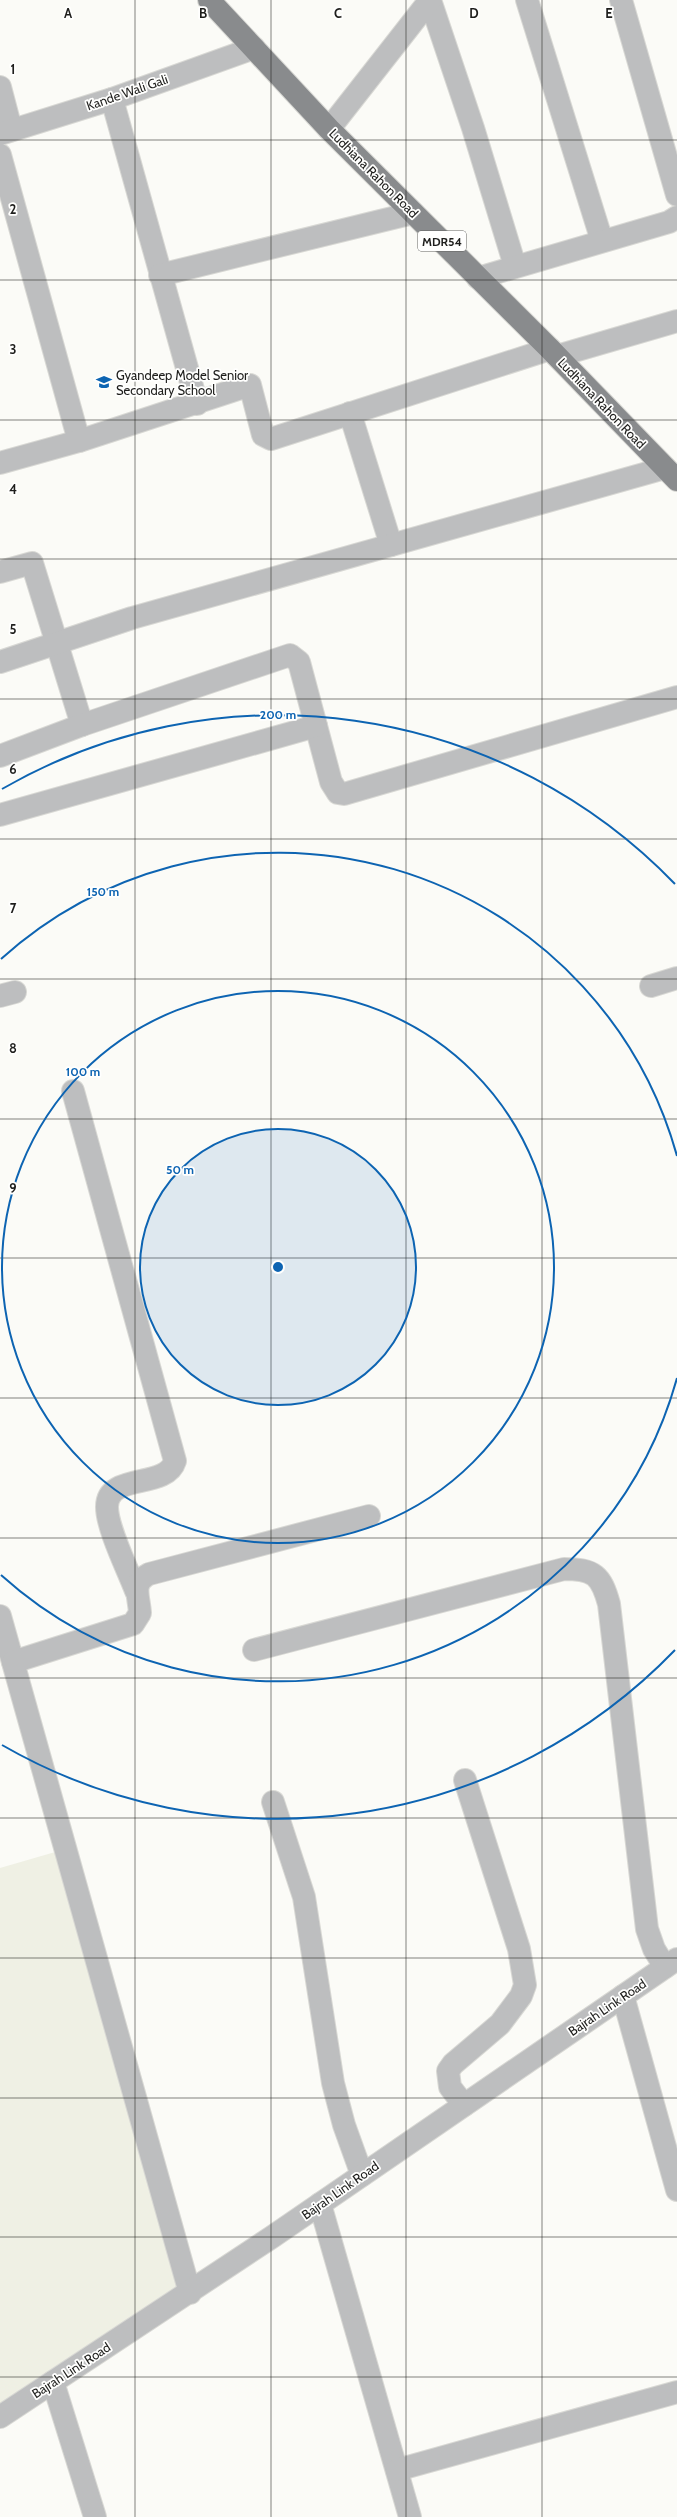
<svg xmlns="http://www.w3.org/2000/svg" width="677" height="2517" viewBox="0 0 677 2517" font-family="Cabin,sans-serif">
<rect width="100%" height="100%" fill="#fbfbf7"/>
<polygon fill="#eff0e4" points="62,1850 183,2285 0,2406 0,1868"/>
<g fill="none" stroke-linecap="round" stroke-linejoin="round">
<defs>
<g id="minor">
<polyline points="430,0 473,128 515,266"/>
<polyline points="527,0 602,241"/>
<polyline points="621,0 677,195"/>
<polyline points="0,87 11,129"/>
<polyline points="112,99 197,404"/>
<polyline points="329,129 430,0"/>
<polyline points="0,134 112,99 254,48"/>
<polyline points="0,155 79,441"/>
<polyline points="160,275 413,213"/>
<polyline points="478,278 669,222 677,217"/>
<polyline points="557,356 677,321"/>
<polyline points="350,413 391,545"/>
<polyline points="0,463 79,441 250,385 263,435 271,439 550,349"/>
<polyline points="0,572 32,563 82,725"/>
<polyline points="0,662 132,618 665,468"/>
<polyline points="0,756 82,725 290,655 299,662 331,782 338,793 344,794 677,697"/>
<polyline points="0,815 316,726"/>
<polyline points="651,986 677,978"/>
<polyline points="0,996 15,992"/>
<path d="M 73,1091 L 175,1461 C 166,1490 107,1472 107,1507 C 107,1528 128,1570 136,1591"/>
<polyline points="0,1616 190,2293"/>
<path d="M 254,1650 L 564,1569 C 594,1569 601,1575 609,1604 L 647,1929 L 654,1949 L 665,1967"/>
<path d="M 13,1662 L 133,1624 L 140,1613 C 139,1596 131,1583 149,1574 L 369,1516"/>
<polyline points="273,1802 304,1897 333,2083 344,2125 362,2175"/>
<polyline points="623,1996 677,2190"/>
<polyline points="464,2105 450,2087 448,2071 453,2064 500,2024 521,1996 525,1985 519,1949 465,1780"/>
<polyline points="320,2204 410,2517"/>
<polyline points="53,2382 95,2517"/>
<polyline points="0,2417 272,2237 677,1959"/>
<polyline points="397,2470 677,2392"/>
</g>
<polyline id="major" points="209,0 329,129 550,349 677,480"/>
</defs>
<use href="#minor" stroke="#d8d8d4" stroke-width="24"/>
<use href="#major" stroke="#d8d8d4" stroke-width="24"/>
<use href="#minor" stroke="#bdbebf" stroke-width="22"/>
<use href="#major" stroke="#898b8d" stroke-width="22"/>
</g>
<path fill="none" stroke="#1e1e1c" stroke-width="1" stroke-opacity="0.55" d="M 135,0 L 135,2517M 271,0 L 271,2517M 406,0 L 406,2517M 542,0 L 542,2517M 0,140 L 677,140M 0,280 L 677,280M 0,420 L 677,420M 0,559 L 677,559M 0,699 L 677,699M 0,839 L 677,839M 0,979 L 677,979M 0,1119 L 677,1119M 0,1258 L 677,1258M 0,1398 L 677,1398M 0,1538 L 677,1538M 0,1678 L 677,1678M 0,1818 L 677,1818M 0,1958 L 677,1958M 0,2098 L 677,2098M 0,2237 L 677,2237M 0,2377 L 677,2377"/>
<circle cx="278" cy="1267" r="138" fill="#0d64b2" fill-opacity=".12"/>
<g fill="none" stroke="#0d64b2" stroke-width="2">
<circle cx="278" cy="1267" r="138"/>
<circle cx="278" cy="1267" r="276"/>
<path d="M677 1378A414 414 0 0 1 1 1575M1 959A414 414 0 0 1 677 1156"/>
<path d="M675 1650A552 552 0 0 1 2 1745M2 789A552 552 0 0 1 675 884"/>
</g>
<defs>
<symbol id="school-bare" viewBox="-9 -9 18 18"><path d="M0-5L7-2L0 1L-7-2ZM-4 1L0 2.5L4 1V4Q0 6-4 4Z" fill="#0d64b2" stroke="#fffffe" stroke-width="2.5" paint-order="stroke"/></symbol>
</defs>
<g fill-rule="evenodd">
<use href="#school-bare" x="93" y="371" width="22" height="22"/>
</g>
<g text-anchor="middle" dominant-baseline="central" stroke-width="3.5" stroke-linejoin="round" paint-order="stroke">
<rect fill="#fffffe" stroke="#626260" stroke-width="1" x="418" y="231" width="48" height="20" rx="3"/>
<g font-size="12" font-weight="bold" fill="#1e1e1c">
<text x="442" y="241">MDR54</text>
</g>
<g font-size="13" fill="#1e1e1c" stroke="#fffffe">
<text transform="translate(127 92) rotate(-19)">Kande Wali Gali</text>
<text transform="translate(374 173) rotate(45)">Ludhiana Rahon Road</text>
<text transform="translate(602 403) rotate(46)">Ludhiana Rahon Road</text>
<text transform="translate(607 2007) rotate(-34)">Bajrah Link Road</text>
<text transform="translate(340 2190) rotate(-35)">Bajrah Link Road</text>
<text transform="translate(71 2370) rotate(-33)">Bajrah Link Road</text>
</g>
<g font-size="13" fill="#1e1e1c" stroke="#fffffe" text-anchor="start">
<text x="116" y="375">Gyandeep Model Senior<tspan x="116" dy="15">Secondary School</tspan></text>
</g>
</g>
<g font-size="13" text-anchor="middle" font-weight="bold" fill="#1e1e1c" stroke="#fffffe" stroke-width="3.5" stroke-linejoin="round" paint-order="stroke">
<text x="68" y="18">A</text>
<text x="203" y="18">B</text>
<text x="338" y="18">C</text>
<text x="474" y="18">D</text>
<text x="609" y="18">E</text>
<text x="13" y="74">1</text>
<text x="13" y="214">2</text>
<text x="13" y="354">3</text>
<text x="13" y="494">4</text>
<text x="13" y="634">5</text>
<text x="13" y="774">6</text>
<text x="13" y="913">7</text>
<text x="13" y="1053">8</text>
<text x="13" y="1193">9</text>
</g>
<circle cx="278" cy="1267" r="6" fill="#0d64b2" stroke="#fffffe" stroke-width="2"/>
<g font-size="12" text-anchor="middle" font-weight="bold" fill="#0d64b2" stroke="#fffffe" stroke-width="3.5" stroke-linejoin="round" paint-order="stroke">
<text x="278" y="719">200 m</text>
<text x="103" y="896">150 m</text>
<text x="83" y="1076">100 m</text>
<text x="180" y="1174">50 m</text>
</g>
</svg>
